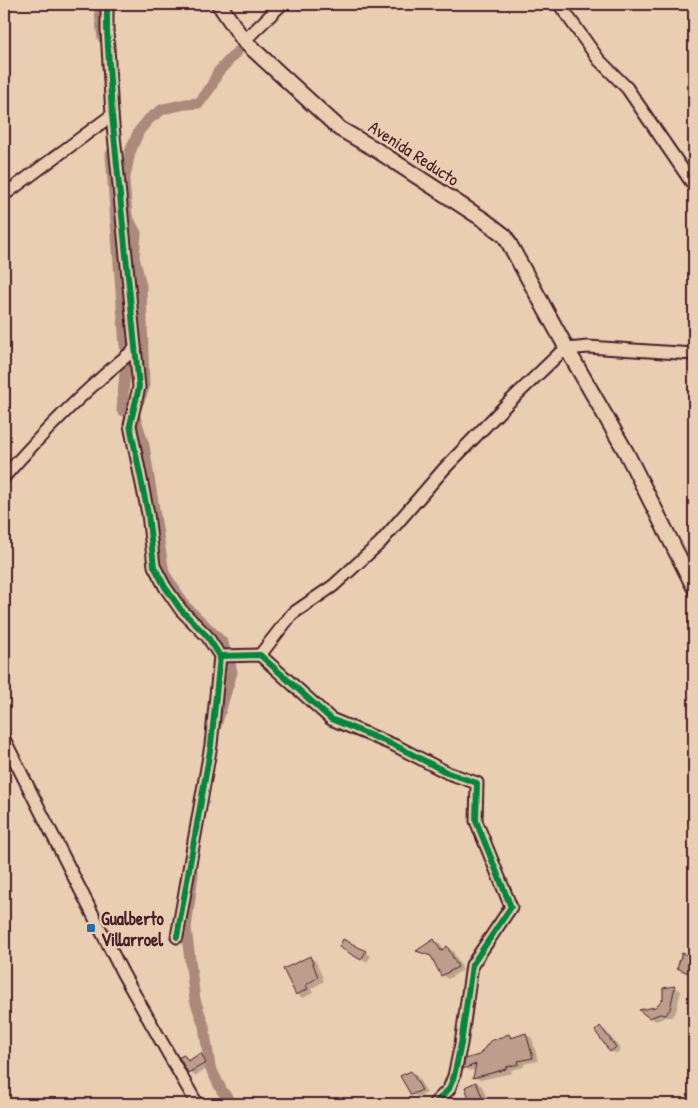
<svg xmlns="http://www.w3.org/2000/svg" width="698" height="1108" viewBox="0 0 698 1108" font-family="'Patrick Hand',sans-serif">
<rect width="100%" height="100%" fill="#eaceb1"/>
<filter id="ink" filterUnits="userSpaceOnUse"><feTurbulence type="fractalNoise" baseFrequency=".02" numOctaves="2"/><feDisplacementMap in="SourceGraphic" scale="10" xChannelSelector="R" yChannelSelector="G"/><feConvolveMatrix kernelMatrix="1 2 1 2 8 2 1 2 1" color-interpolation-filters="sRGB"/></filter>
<g filter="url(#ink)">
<g fill="#0003">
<polygon points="434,940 440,944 444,950 447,948 453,951 463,970 448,979 442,975 433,957 418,951"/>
<polygon points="344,941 371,956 367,962 341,946"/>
<polygon points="309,957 315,960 324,981 311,989 313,993 303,998 297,994"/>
<polygon points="692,958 694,959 694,975 685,971"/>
<polygon points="675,988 681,991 676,1012 672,1017 666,1017 656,1021 650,1017 664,999 665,989"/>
<polygon points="601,1028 606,1031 621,1050 617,1054 611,1051"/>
<polygon points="509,1035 514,1038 526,1035 532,1038 538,1061 524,1064 524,1067 511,1070 512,1073 480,1080 474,1077 476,1069 470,1071 465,1068"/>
<polygon points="201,1054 207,1058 211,1066 195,1076 189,1072 184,1056 191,1060"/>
<polygon points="411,1072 417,1076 427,1093 418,1097 412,1094"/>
<polygon points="476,1083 482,1086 489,1104 472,1104 466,1088"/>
</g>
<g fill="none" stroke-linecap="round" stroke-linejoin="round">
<g stroke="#ab8a7c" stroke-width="11">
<polyline points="99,4 103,38"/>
<polyline points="111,154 125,346"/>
<polyline points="125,411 122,410 126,358"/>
<polyline points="224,647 223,643 185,606 164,573 144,446 134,413 144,388 141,286 134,257 136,233 127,216 124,182 130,152 139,131 149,119 163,109 186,104 199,103 211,87 218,72 237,52"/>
<polyline points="215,729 232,672 230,664"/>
<polyline points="193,874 186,928 195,1000 204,1026 210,1067 222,1091 233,1104"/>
</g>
</g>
<g fill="#bd9d8c" stroke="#4a1f2b">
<polygon points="343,939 366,951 361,960 339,947"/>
<polygon points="434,939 441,951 447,946 458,967 441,976 431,956 416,951"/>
<polygon points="682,953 693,957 688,973 677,968"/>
<polygon points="310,956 318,977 306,985 308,989 296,995 283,969"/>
<polygon points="675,986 670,1009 666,1015 660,1014 649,1018 639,1010 655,1007 663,999 663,988"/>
<polygon points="600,1026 616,1047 610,1052 595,1031"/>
<polygon points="526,1033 533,1058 518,1061 519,1064 506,1067 506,1069 473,1078 476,1064 463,1069 465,1059 479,1055 490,1041 509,1034 511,1038"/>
<polygon points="201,1053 206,1063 188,1073 179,1057 184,1055 188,1061"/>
<polygon points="411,1071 422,1090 411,1095 400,1076"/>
<polygon points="476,1082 485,1104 471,1104 465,1087"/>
</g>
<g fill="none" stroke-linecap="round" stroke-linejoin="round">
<defs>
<g id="minor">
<polyline points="107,4 107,30 112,115 139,387 130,425 148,514 154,566 165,587 181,610 207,636 220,656 211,745 177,937"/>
<polyline points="559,4 599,60 627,88 694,186"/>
<polyline points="244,41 282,4"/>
<polyline points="4,195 112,115"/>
<path d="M 4,477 C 44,431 87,388 135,349"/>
<polyline points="260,655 292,614 333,586 380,543 444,469 507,404 558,355 567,349 588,347 694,354"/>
<polyline points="220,656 260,655 331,719 396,746 448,773 477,783 476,821 511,907 472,965 461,1044 454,1076 449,1089 434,1104"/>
<polyline points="4,739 123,974 197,1104"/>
</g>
<polyline id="major" points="219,4 244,41 340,129 375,149 484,220 505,236 567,349 626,452 694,587"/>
</defs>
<use href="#minor" stroke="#4a1f2b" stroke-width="15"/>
<use href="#major" stroke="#4a1f2b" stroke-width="18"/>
<use href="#minor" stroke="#eaceb1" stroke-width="11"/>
<use href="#major" stroke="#eaceb1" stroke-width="14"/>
<defs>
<g id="cycleway">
<polyline points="107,4 107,30 112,115 139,387 130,425 148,514 154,566 165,587 181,610 207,636 220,656 211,745 177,937"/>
<polyline points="220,656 260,655 331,719 396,746 448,773 477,783 476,821 511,907 472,965 461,1044 454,1076 449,1089 434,1104"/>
</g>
</defs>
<use href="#cycleway" stroke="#eaceb1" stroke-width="9"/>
<use href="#cycleway" stroke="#00873e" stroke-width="6"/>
</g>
</g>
<rect fill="#1f6fb2" stroke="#eaceb1" stroke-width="2" x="86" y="923" width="10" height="10" rx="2.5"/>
<g text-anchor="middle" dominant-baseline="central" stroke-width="4.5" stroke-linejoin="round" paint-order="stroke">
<g font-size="18" fill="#4a1f2b" stroke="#eaceb1">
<text transform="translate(414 153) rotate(33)">Avenida Reducto</text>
</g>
<g font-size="18" font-weight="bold" fill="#4a1f2b" stroke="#eaceb1" text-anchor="start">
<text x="101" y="918">Gualberto<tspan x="101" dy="21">Villarroel</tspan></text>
</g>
</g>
<rect width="698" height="1108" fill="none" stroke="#eaceb1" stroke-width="20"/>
<rect x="10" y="10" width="678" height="1088" fill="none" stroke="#4a1f2b" stroke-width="2" filter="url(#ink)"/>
</svg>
